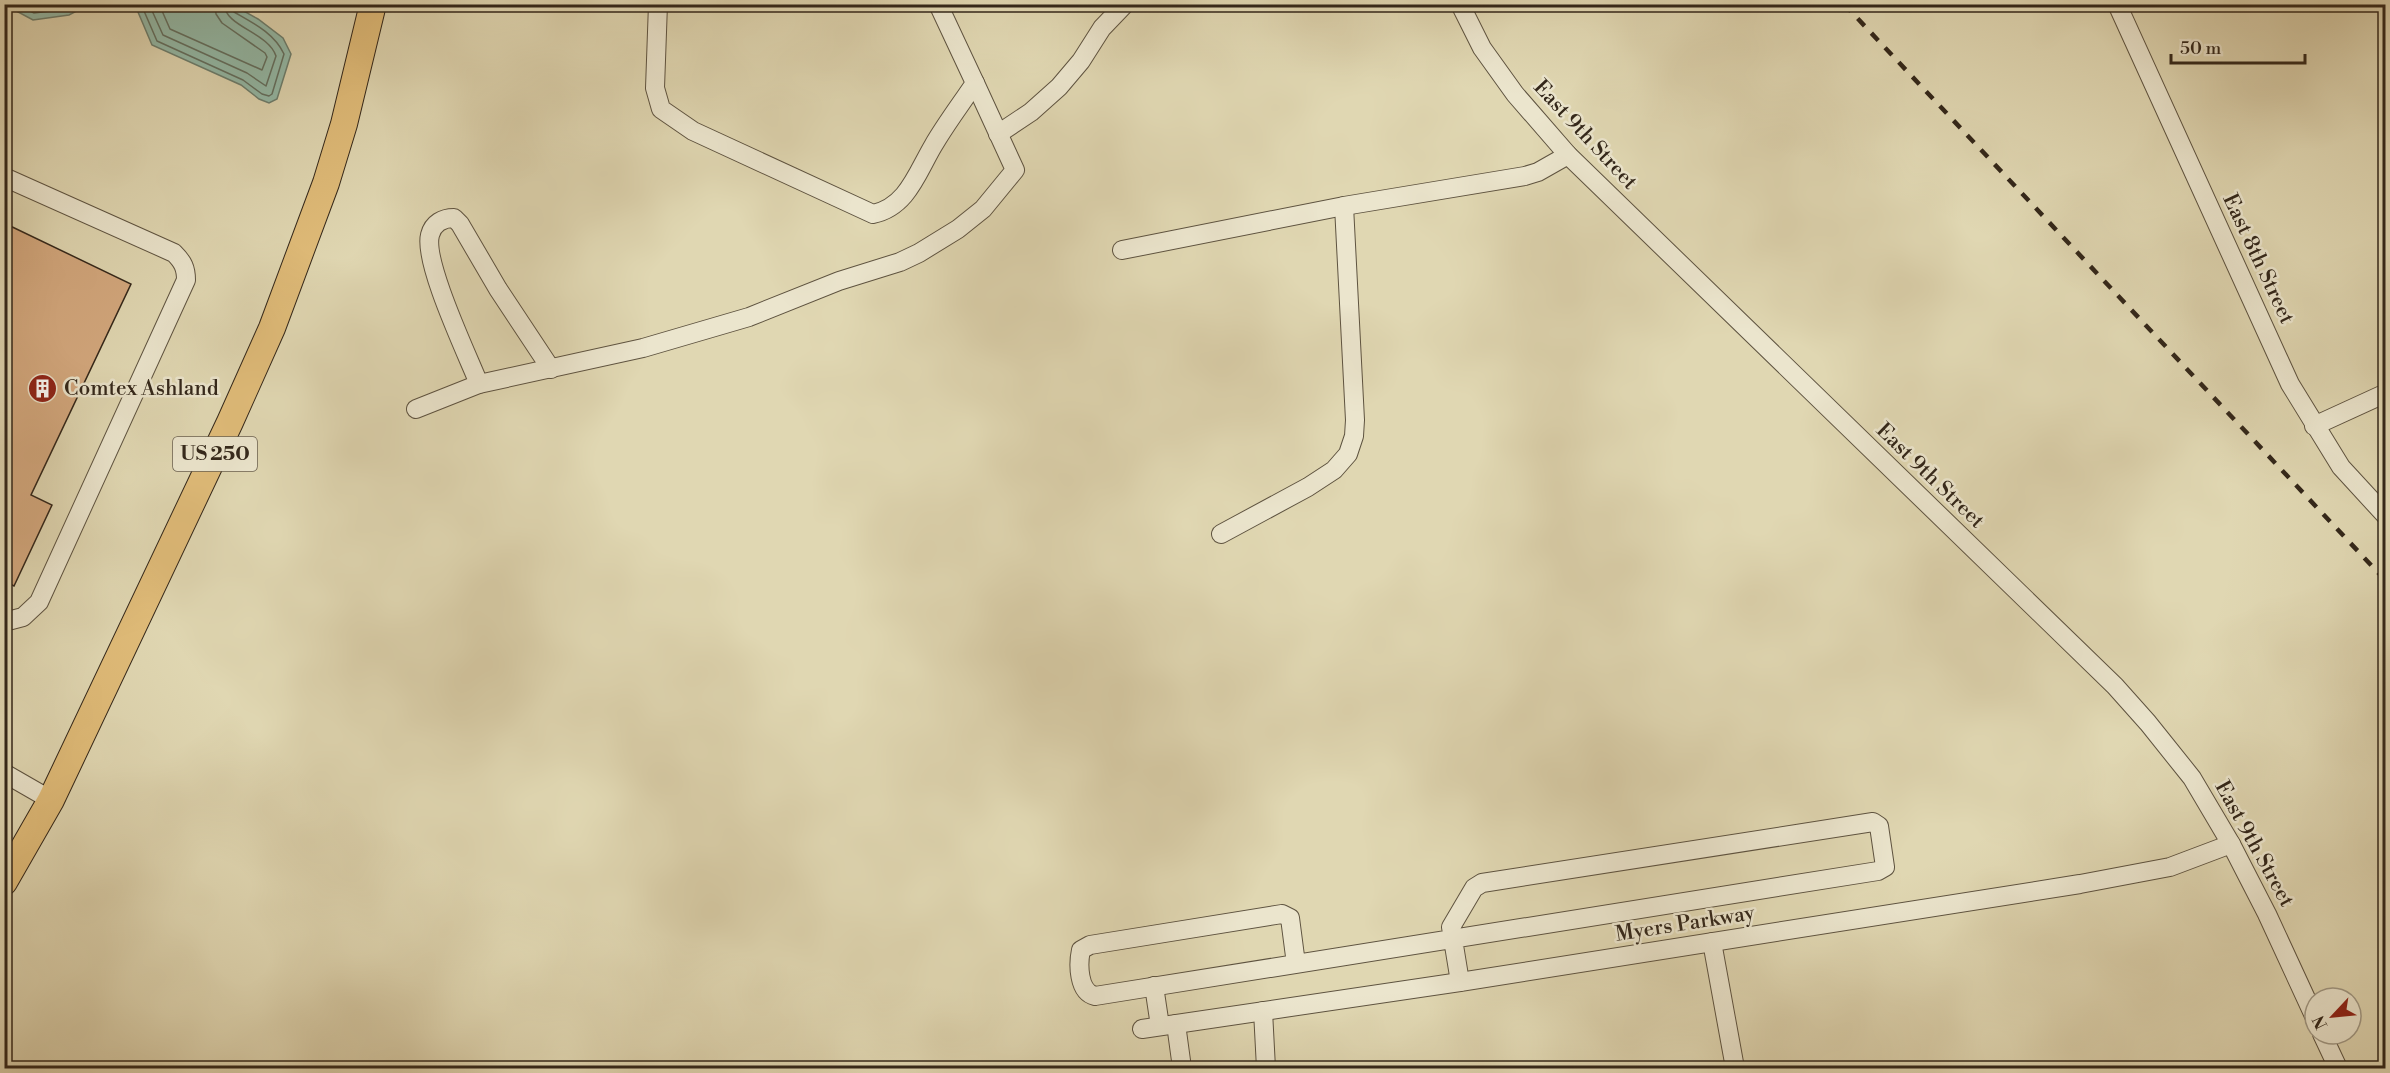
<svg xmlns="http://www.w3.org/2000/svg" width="2390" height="1073" viewBox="0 0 2390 1073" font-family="'Libre Bodoni',serif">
<rect width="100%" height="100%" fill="#e0d7b2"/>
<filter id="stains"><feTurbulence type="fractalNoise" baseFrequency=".00333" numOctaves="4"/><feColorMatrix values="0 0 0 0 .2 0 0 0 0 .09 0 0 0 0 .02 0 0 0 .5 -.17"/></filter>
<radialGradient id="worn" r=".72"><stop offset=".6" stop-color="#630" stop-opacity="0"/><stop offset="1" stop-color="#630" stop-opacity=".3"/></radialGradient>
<g fill="#94baa8" stroke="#6d7f6f" stroke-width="1.5">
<polygon points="5,5 5,4 88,5 69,15 33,20"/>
<polygon points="135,5 233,5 258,19 283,38 291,54 277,99 269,103 259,99 241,85 152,45"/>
</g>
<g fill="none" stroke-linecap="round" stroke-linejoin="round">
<g stroke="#647061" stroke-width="1.5">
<polyline points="17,4 34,13 67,9 76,4"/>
<path d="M 141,4 L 157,41 L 243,80 L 262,94 L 269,96 L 272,94 L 284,54 C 274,33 253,23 234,12 L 231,4"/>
<path d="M 149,4 L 163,35 L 247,73 L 266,86 L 276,56 C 268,32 225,27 224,4"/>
<polyline points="159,4 170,29 262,70 267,57 265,53 222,23 216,14 215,4"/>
</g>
</g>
<polygon fill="#d3a87e" stroke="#33271a" stroke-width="1.5" points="4,223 131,284 31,495 52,505 14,586 4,581"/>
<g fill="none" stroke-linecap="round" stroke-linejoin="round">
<defs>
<g id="minor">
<path d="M 658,4 L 655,88 L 661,109 L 693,131 L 873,214 C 907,207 917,173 933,146 C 945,125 961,104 975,83 L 938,4"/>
<polyline points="1460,4 1482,48 1515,94 1568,155 2115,686 2148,723 2192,778 2231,844 2267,914 2315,1018"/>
<polyline points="2117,4 2290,384 2341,467 2386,516"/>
<polyline points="998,134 1031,112 1059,87 1081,61 1102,28 1125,4"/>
<path d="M 4,177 L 174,253 C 183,262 186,268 186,280 L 39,602 L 23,617 L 4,622"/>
<polyline points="1122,250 1344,206 1525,176 1538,172 1568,155"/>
<path d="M 479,384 C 467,354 423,262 430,235 C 433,223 443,218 454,218 L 460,224 L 498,289 L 551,369"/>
<polyline points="416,409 479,384 643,348 749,317 839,281 900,262 919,253 958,229 983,209 1015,170 975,83"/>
<polyline points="2314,426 2386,393"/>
<polyline points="1221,534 1308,487 1334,470 1348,454 1354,436 1355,420 1344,206"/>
<polyline points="4,773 51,800"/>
<polyline points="1712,942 1735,1068"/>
<path d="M 1296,964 L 1290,918 L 1282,914 L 1090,945 L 1081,950 C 1078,964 1078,992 1095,996 C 1356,954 1617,912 1878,871 L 1885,867 L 1879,826 L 1873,822 L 1482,883 L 1474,888 L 1451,927 L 1460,982"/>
<polyline points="1154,986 1160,1026"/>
<polyline points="1263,1011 1266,1068"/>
<polyline points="1176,1024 1182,1068"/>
<polyline points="1142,1029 1460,982 2080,884 2170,867 2231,844"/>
<polyline points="2322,1034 2338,1068"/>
</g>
<polyline id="highway" points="4,882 51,800 230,422 272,328 326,183 344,124 373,4"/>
</defs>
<use href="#minor" stroke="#5e5340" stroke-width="20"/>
<use href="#highway" stroke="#33271a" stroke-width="28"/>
<use href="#minor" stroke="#ebe5cd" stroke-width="18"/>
<use href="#highway" stroke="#e0bc79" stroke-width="26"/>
<polyline stroke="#33271a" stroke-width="4.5" stroke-dasharray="10 10" stroke-linecap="butt" points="1844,4 2386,581"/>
</g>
<defs>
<symbol id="building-disc" viewBox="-11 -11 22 22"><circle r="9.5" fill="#8f2418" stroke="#ebe5cd"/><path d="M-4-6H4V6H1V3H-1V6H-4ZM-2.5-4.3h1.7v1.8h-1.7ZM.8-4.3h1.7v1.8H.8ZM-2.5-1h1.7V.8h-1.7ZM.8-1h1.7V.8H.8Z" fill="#fff"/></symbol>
</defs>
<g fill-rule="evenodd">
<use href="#building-disc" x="26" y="372" width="33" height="33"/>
</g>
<g text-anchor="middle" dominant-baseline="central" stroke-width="5" stroke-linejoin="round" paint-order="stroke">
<rect fill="#ebe5cd" stroke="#6a6050" stroke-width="1.5" x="173" y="437" width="84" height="34" rx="4.5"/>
<g font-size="20" font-weight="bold" fill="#33271a">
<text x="215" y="454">US 250</text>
</g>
<g font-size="21" fill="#33271a" stroke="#ebe5cd">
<text transform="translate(1585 135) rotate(47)">East 9th Street</text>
<text transform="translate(2258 259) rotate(65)">East 8th Street</text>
<text transform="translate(1930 476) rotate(44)">East 9th Street</text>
<text transform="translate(2254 844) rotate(61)">East 9th Street</text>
<text transform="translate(1685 924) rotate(-9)">Myers Parkway</text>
</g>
<g font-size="21" fill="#33271a" stroke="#ebe5cd" text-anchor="start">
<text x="64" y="389">Comtex Ashland</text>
</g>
</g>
<rect width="2390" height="1073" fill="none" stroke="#e0d7b2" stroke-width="24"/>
<rect x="6" y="6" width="2378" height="1061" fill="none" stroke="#33271a" stroke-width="3"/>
<rect x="12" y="12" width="2366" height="1049" fill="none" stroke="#33271a" stroke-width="1.5"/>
<g transform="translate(2333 1016) rotate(244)"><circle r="28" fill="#ebe5cd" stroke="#a19985" stroke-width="1.5"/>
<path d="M0-4.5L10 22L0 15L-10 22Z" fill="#8f2418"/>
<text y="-9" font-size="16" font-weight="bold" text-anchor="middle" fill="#33271a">N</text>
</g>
<path d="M2171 54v9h134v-9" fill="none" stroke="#33271a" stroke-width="3"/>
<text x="2180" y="54" font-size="18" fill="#33271a" stroke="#ebe5cd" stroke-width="4.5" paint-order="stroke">50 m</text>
<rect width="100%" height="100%" filter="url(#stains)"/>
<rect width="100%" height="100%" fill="url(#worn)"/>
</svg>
